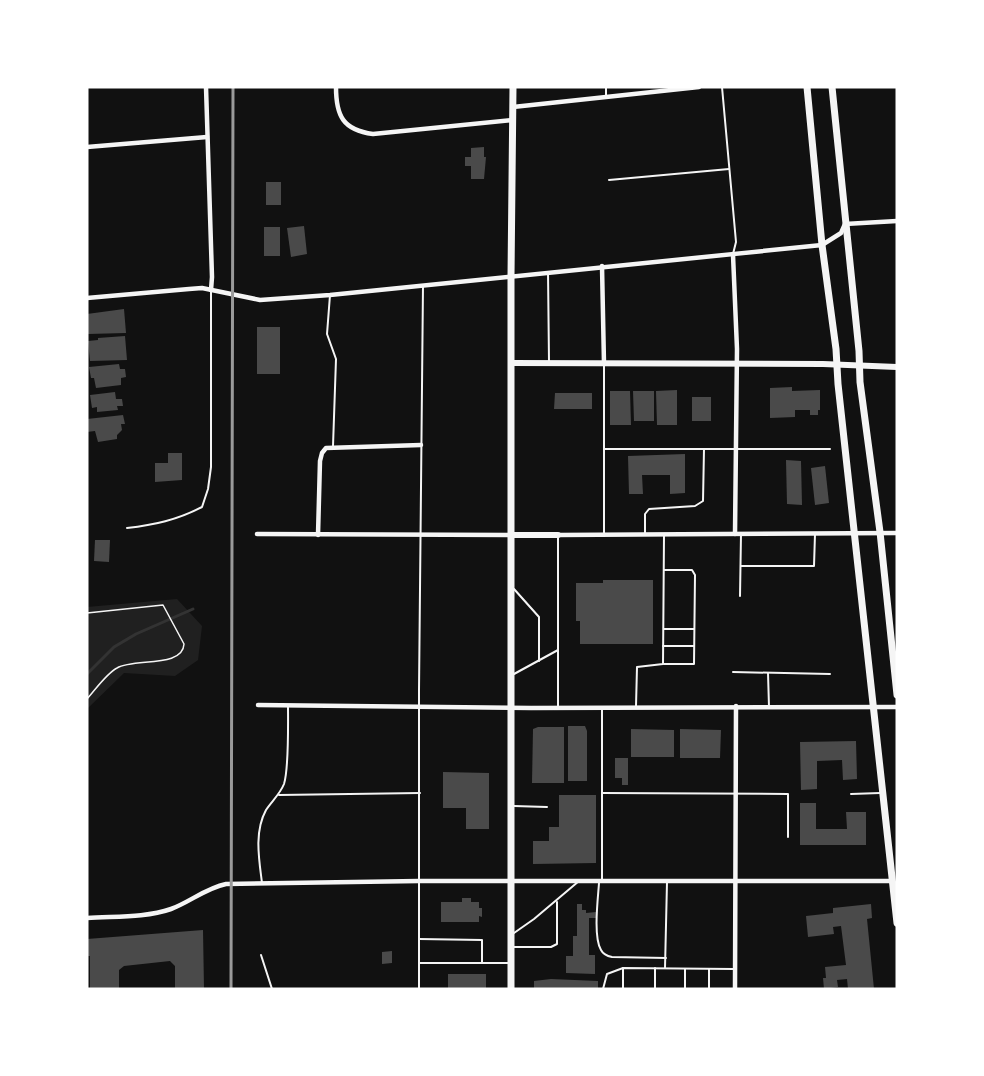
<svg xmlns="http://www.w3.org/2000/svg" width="984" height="1076" viewBox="0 0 984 1076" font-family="Montserrat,sans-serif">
<rect width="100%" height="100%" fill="#111"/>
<polygon fill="#202020" points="177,599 202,626 198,660 175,676 124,673 87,709 87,607"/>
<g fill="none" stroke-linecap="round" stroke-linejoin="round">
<polyline stroke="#333" stroke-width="3" points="87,674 114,647 136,634 193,609"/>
</g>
<g fill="#4a4a4a">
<polygon points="484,147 484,157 486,157 484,179 471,179 471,166 465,166 465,157 471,157 471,148"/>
<rect x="266" y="182" width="15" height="23"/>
<polygon points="304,226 307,254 291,257 287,228"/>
<rect x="264" y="227" width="16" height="29"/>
<polygon points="124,309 126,333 88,334 87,314"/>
<rect x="257" y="327" width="23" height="47"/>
<polygon points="125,336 127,360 90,361 88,341 98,340 98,338"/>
<polygon points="119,364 120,369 125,369 126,377 121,378 121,385 96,388 94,378 91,378 89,367"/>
<polygon points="792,387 792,391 820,390 820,410 818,410 818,415 810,415 810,410 795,410 795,417 770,418 770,388"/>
<polygon points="677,390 677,425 657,425 656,391"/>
<polygon points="610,391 630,391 631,425 610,425"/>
<polygon points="633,391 654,391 654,421 634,421"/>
<polygon points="115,392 116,399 122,399 123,406 117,406 118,410 97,412 97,407 92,408 90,395"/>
<polygon points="555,393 592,393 592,409 554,409"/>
<rect x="692" y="397" width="19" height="24"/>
<polygon points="123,415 125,424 121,424 122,430 117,435 117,439 98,442 95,431 87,432 87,419"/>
<polygon points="168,453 182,453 182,480 155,482 155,463 168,463"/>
<polygon points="685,454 685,493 670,494 670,475 642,475 643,494 629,494 628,456"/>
<polygon points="786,460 801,461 802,505 787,504"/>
<polygon points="825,466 829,503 815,505 811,468"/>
<polygon points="95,540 110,540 109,562 94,561"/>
<polygon points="603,580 653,580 653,644 580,644 580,621 576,621 576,583 603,583"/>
<polygon points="568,726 585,726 587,731 587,781 568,781"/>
<polygon points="538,727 564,727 564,783 532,783 533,729"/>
<polygon points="631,729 674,730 674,757 631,757"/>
<polygon points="680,729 721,730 720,758 680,758"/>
<polygon points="856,741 857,779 843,780 842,760 817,761 817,789 801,790 800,742"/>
<polygon points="615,758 628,758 628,785 622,785 622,778 615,778"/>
<polygon points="443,772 489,773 489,829 466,829 466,808 443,808"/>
<polygon points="559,795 596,795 596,863 533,864 533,841 549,841 549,827 559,827"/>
<polygon points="800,803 816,803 816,829 847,829 846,812 866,812 866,845 800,845"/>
<polygon points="462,898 471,898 471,902 479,902 479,908 482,908 482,917 479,916 479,922 441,922 441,902 462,902"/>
<polygon points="577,904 582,904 582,910 586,910 586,913 596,912 596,918 589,918 589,955 595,955 595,974 566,973 566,956 573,956 573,936 577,936"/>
<polygon points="871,904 872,918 867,919 874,989 848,989 847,979 837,980 838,987 824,989 823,978 826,978 825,967 846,965 841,926 833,927 834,934 808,937 806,916 833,913 833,908"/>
<polygon points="203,930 204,989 175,989 175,966 170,961 124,966 119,970 119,989 90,989 90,956 87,956 87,939"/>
<polygon points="392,951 392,963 382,964 382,952"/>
<rect x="448" y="974" width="38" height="15"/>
<polygon points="551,979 598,981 598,989 534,989 534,981"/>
</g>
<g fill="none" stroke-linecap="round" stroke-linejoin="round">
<path stroke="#f5f5f5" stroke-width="1.5" d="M 87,613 L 163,605 L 184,644 C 183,668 134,658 117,668 C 106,674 96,689 87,699"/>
<g stroke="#f5f5f5" stroke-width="2">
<polyline points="606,87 606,96"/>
<polyline points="722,87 736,242 733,254"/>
<polyline points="609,180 729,169"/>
<polyline points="548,272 549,362"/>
<polyline points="330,295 327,334 336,359 333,446"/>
<polyline points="605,449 830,449"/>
<path d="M 127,528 C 154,525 177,520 202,507 L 208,489 L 211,467 L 211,290"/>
<polyline points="645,534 645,514 649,509 695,506 703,501 704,449"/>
<polyline points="604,535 604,364"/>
<polyline points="558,536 558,707"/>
<polyline points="741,566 814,566 815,534"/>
<polyline points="664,570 692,570 695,575 694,664 664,664"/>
<polyline points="514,589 539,617 539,661"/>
<polyline points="740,596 741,534"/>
<polyline points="664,629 694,629"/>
<polyline points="663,646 694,646"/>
<polyline points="733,672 830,674"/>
<polyline points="768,673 769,707"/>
<polyline points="514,674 558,650"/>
<polyline points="636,706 637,667 663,664 664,535"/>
<polyline points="602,709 602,880"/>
<polyline points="602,793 788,794 788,837"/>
<polyline points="851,794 880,793"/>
<polyline points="279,795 420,793"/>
<polyline points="514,806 547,807"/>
<path d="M 262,883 C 259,859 254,832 266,810 C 272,801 280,794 284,784 C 289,768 288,723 288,705"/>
<path d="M 599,883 C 598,898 593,937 601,950 C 603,954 607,956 612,957 L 666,958"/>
<polyline points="514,933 534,919 579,881"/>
<polyline points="419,939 482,940 482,963"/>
<polyline points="514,947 551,947 557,944 557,902"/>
<polyline points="261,955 272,989"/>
<polyline points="419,963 509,963"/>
<polyline points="665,968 667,882"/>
<polyline points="709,969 709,989"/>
<polyline points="419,989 419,690 423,285"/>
<polyline points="603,989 607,974 623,968 734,969"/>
<polyline points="623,989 623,968"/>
<polyline points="655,989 655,968"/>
<polyline points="685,989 685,969"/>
</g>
<g stroke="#f5f5f5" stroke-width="4.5">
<polyline points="206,87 212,277 211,290"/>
<path d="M 336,87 C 336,116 343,130 373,134 L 513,120"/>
<polyline points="513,107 699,87"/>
<polyline points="87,147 207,137"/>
<polyline points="733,255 737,349 735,534"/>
<polyline points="602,266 604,364"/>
<polyline points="87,298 189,289 202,288 260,300 330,295 822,245 841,233 845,224 897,221"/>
<polyline points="257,534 511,535"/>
<polyline points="318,535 320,461 322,453 326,448 421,445"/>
<polyline points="558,535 897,533"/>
<polyline points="258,705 531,708 897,707"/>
<path d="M 87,918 C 114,916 145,918 171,909 C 190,902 206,888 226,884 L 419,881 L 892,881"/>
<polyline points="735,989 736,706"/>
</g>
<g stroke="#f5f5f5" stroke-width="6">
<polyline points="511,363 823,364 897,367"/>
<polyline points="511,535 558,535"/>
</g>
<g stroke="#f5f5f5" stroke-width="7">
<polyline points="807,87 822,245 836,349 838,384 897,923"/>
<polyline points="832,87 859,351 860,382 880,532 897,695"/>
<polyline points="511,989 511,276 513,87"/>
</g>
<polyline stroke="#9a9a9a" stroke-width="3" points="231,989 233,87"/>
</g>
<rect width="984" height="1076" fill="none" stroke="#ffffff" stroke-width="177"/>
</svg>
